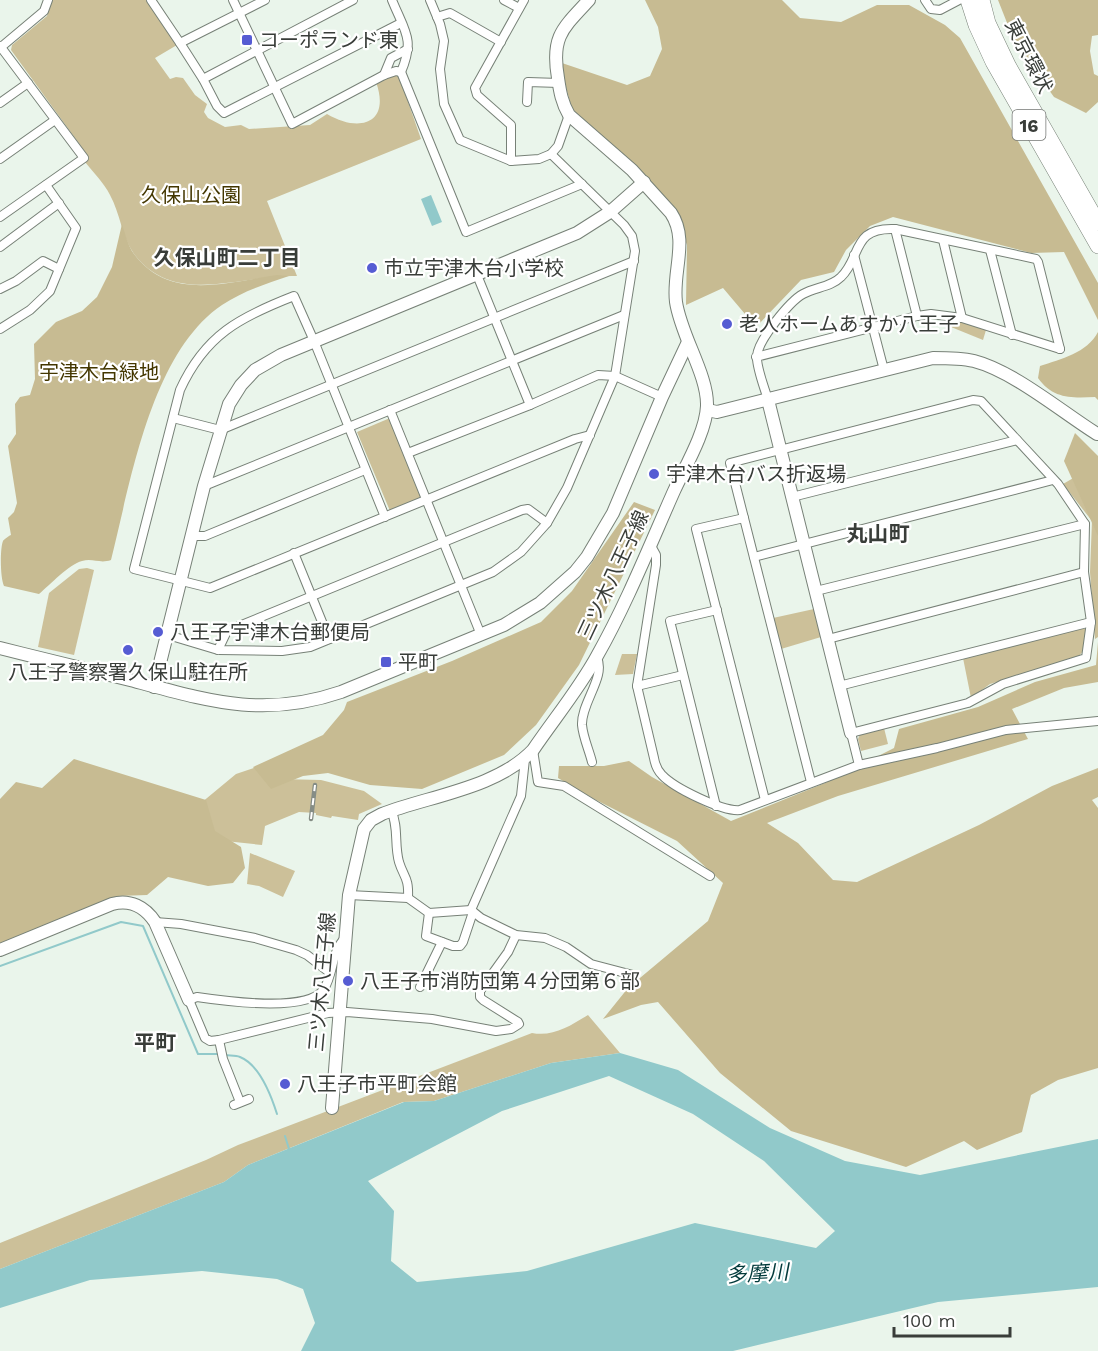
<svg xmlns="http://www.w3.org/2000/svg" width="1098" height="1351" viewBox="0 0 1098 1351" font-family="'Work Sans','Noto Sans JP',sans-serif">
<rect width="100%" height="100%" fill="#eaf5eb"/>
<g fill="#ccc099">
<path d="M 51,0 L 146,0 L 154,9 L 177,45 L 155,58 L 170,79 L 176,77 L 183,78 L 195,95 L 207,104 L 204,112 L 208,118 L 225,127 L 241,125 L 249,129 L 310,125 L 327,114 C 359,133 391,124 376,82 L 395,75 L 399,76 L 421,139 L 267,201 L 297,276 C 241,274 175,308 134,254 C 122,237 120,213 110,195 C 104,183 93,172 85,162 L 88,156 L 11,50 L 12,45 L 47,16 Z"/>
<polygon points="953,319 986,330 983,340 951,327"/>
<polygon points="390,418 424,497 390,511 357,432"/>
<polygon points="1075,477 1098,514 1098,637 1095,639 1090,572 1092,521 1063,484"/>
<polygon points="87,568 94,570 74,655 38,647 49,593 79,569"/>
<polygon points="814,609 821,637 781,649 773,618"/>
<polygon points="1082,628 1088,630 1085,649 1078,657 990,684 971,698 963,658"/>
<polygon points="622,654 637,654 633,674 615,675"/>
<polygon points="884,728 888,744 861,751 858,739 860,734"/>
<polygon points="260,766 280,779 321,780 364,791 382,804 359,814 358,820 332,816 331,818 316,815 316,813 299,812 265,826 262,845 206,839 201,803 236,774"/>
<polygon points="250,853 295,871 283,897 259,886 247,884"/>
<path d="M 588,1015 L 620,1053 L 551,1063 L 434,1101 L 403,1102 L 248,1165 L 224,1182 L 0,1269 L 0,1243 L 206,1160 L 238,1145 L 532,1033 C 553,1037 570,1026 588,1015 Z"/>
</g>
<g fill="#c7bb92">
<polygon points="645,0 782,0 800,18 841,22 877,5 909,5 945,25 960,38 1098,283 1098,320 1064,252 1031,253 893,217 870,226 846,250 834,272 801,280 756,327 723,288 686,305 687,245 672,204 572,109 559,62 627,85 650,76 662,49 658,27"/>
<polygon points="998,0 1098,0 1098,35 1092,36 1090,51 1094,74 1098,76 1098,102 1086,113 1054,97 1015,43"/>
<path d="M 122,224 C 125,233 128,246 134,254 C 170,302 227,282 277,275 L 289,276 C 266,284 243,291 222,305 C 151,353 131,481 111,560 C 100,564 93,558 82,561 C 69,564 50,585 39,594 L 4,586 C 0,578 0,548 3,541 C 3,540 10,535 11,535 L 8,518 L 14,512 L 17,503 L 8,446 L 16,434 L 15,404 L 20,397 L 30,395 L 35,379 L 34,344 L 56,322 L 82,311 L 97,297 L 112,267 Z"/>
<path d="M 1098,332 L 1098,400 L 1095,397 C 1071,398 1053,399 1038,378 L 1040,366 C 1061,359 1087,353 1098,332 Z"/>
<polygon points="1075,433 1098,456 1098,536 1064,461"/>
<polygon points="634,502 655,510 579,665 536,725 504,755 422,789 370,785 328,773 303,776 271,789 253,767 323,735 344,710 347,702 452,661 541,622 572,591"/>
<polygon points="1098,642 1098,682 1064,688 1012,709 1028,739 838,796 767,823 798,843 833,880 857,882 979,825 1052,786 1098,768 1098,797 1092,800 1098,808 1098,1068 1058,1080 1031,1095 1022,1132 977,1150 964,1141 906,1167 791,1131 720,1073 658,1002 641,1005 603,1019 628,988 708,921 723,883 677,841 594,799 558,778 559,766 604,766 629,761 652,777 731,821 825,783 894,748 899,729 978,707 1035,682 1096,665"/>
<polygon points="74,759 206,800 215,831 241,847 245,868 233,883 208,886 168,877 147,895 118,896 0,943 0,799 16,782 42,788"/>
</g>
<g fill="#91c9ca" fill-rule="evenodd">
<polygon points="431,195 442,222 432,226 421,199"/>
<path d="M 620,1053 L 678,1070 L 770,1128 L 845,1161 L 920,1175 L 1098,1139 L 1098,1287 L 938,1302 L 733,1351 L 301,1351 L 315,1323 L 303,1289 L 277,1279 L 202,1271 L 90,1280 L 0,1308 L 0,1269 L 224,1182 L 248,1165 L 404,1102 L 434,1101 L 551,1063 ZM 609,1076 L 693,1114 L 764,1161 L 835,1231 L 816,1248 L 695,1223 L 527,1271 L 417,1282 L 391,1261 L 394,1211 L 368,1181 L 502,1111 Z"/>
</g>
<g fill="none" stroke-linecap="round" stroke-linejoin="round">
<g stroke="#91c9ca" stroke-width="2">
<polyline points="0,966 121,922 143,926 198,1054 219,1054"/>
<path d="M 225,1055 C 229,1056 235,1055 240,1057 C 260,1065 271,1095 277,1114"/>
<polyline points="285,1136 289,1149"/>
</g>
<defs>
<g id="street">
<polyline points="151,0 180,43"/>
<path d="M 233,0 L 292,124 L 384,75 L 396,71 L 401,72 C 415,39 405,32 392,0"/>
<polyline points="265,0 180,43 203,79 217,106 224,113 401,23"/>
<polyline points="430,0 440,24 444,41 440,69 444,104 460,140 511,161 539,159 551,154 558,146 569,115"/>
<polyline points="504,0 519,8"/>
<polyline points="925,0 931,9 940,10 959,0"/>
<polyline points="437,17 450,13 501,42"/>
<polyline points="0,46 84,158 0,217"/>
<polyline points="0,48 44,11 48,0"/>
<polyline points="401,72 466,232 582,184"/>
<polyline points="384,75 391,58 408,49"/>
<polyline points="203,79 353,0"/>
<polyline points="527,102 528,82 559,83"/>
<polyline points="0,103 28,83"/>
<polyline points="0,159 55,120"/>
<polyline points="511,161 511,125 477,95 475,88 524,0"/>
<polyline points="895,229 917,316"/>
<polyline points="943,240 962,318"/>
<polyline points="0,247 59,203"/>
<polyline points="990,250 1012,335"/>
<polyline points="854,255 884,370"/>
<polyline points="477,275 530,405"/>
<polyline points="0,289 16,281 43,261 59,269"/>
<polyline points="0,329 30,310 50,291 76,228 46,185"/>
<polyline points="756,357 917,316 931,314 962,318 1060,349"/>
<path d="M 768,400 C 765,389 756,367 757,356 C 758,340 790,301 803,294 C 816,287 831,287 841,277 C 862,257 851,227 895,229 L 1036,259 L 1038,262 L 1060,349"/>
<polyline points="390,410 481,635"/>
<polyline points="173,418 220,430 634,261"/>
<polyline points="408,453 530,405 598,375 615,376 662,397"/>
<polyline points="204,486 624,315"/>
<polyline points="792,497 1017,440"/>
<path d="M 385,517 L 314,341 L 294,296 C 240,317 205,335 180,390 L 134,569 L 210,588 L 575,439 L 590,435"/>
<polyline points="744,518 696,529 765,800"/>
<polyline points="192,536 205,536 365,470"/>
<path d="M 650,544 L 656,555 L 656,565 L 637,686 L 654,758 C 655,764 657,770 662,775 C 674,788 723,812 740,810 L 859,765 L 937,748 L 1006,730 L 1098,721"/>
<polyline points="294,553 329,639"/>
<polyline points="754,557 1053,480"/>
<polyline points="816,591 1085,524"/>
<polyline points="168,635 218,650 282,651 310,647 493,572 521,552 547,523 567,488 615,376 635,251 632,236 624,225 551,154"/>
<polyline points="828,639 1084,572"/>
<polyline points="218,650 227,631 522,510 528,509 547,523"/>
<polyline points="637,686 683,675"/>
<polyline points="839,686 1091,622"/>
<polyline points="533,750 538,782 564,786 710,876"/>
<path d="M 592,762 C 589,750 583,737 582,725 C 581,703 606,677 597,658"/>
<polyline points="811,782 730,463 973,400 981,401 1058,484 1085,524 1084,572 1091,622 1086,658 1003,684 968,703 851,733 859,765"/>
<polyline points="716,806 670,621 717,610"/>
<path d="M 391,810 C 399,827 394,844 399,862 C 404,878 409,877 408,898"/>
<polyline points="349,895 408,898 429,913 471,910 481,918 516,935 545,938 566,947 591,964 633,975"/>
<polyline points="471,910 521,796 525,759"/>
<polyline points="429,913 426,936 453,946 460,946 463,942 473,912"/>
<polyline points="155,922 181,924 255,938 296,950 307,955 329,972"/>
<path d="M 345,938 C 331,952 334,973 324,989 C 308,1013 224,1001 197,997 L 189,1000 L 205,1038 L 210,1041 L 219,1040 L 328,1013 L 347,1012 L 432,1019 L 496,1031 L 511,1029 L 519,1024 L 518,1022 L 483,1000 L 480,997 L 480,991 L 508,952 L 516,935"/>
<polyline points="420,987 442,942"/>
<polyline points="219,1040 223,1059 240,1102"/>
<polyline points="234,1105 249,1099"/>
</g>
<g id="secondary">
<polyline points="768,400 851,733"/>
<path d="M 707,410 L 717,412 L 933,358 C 947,358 961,358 974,361 C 1013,371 1062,412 1097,434"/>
<path d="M 0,648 C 43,659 86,669 130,680 C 206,700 262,719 341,692 L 504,625 L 540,603 L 575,572 L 587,557 L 613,513 L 662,397 L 687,344"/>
<polyline points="154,687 204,486 229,404 241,385 255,370 281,355 577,233 610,212 644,182"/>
<path d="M 0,950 L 112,904 C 130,899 145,907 155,922 L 189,1000"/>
<path d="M 332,1108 L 349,895 L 364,829 L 371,820 L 382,814 C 429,796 497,788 533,750 C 554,719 579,689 597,656 C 626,605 650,545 674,491 C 685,467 706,432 707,406 C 708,375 681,336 676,302 C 672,272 689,240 671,213 L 632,170 L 569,115 C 562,103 560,92 558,78 C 551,37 562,29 589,0"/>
</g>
<g id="highway">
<polyline points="968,0 976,25 993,62 1098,246"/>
<polyline points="982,0 988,23 1008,65 1098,223"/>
</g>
</defs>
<use href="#street" stroke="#778177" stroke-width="10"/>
<use href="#secondary" stroke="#778177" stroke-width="14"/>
<use href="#highway" stroke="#778177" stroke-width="16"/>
<use href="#street" stroke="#fff" stroke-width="8"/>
<use href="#secondary" stroke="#fff" stroke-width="12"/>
<use href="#highway" stroke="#fff" stroke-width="15"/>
<defs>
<polyline id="rail" points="311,819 315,785"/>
</defs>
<use href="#rail" stroke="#858d86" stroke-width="4.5"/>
<use href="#rail" stroke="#fff" stroke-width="2" stroke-dasharray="7" stroke-linecap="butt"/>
</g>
<g fill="#565cd3" stroke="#fff" stroke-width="2">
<rect x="241" y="34" width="12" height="12" rx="3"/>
<circle cx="372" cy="268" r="6"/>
<circle cx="727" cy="324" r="6"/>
<circle cx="654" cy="474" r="6"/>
<circle cx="158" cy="632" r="6"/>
<circle cx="128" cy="650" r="6"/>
<rect x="380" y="656" width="12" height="12" rx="3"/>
<circle cx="348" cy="981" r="6"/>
<circle cx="285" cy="1084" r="6"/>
</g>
<g text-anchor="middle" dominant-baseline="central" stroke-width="4.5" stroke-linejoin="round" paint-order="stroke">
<rect fill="#fff" stroke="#747774" stroke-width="1.5" x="1012.5" y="110" width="33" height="30" rx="4.5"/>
<g font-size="18" font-weight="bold" fill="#393d39">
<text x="1029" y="125">16</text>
</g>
<g font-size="20" fill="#393d39" stroke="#fff" text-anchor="start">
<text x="259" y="40">コーポランド東</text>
<text x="384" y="268">市立宇津木台小学校</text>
<text x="739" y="324">老人ホームあすか八王子</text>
<text x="666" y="474">宇津木台バス折返場</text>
<text x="170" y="632">八王子宇津木台郵便局</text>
<text x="398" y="662">平町</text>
<text x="128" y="672" text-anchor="middle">八王子警察署久保山駐在所</text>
<text x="360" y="981">八王子市消防団第４分団第６部</text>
<text x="297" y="1084">八王子市平町会館</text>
</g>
<g font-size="20" fill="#393d39" stroke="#fff">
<text transform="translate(1029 56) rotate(63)">東京環状</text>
<text transform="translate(613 575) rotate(-65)">三ツ木八王子線</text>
<text transform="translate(322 982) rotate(-85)">三ツ木八王子線</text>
</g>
<g font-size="20" fill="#443700" stroke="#fff">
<text x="191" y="195">久保山公園</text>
<text x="99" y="372">宇津木台緑地</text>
</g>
<g font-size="21" font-weight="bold" fill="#393d39" stroke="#fff">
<text x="227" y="257">久保山町二丁目</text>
<text x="878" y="533">丸山町</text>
<text x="155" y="1042">平町</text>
</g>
<g font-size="21" font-style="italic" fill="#023a3b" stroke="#fff">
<text transform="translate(757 1273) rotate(-3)">多摩川</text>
</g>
</g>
<path d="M894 1327v9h116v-9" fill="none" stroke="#393d39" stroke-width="3"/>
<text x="903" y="1327" font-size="18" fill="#393d39" stroke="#ffffff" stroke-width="4.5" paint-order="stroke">100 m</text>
</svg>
